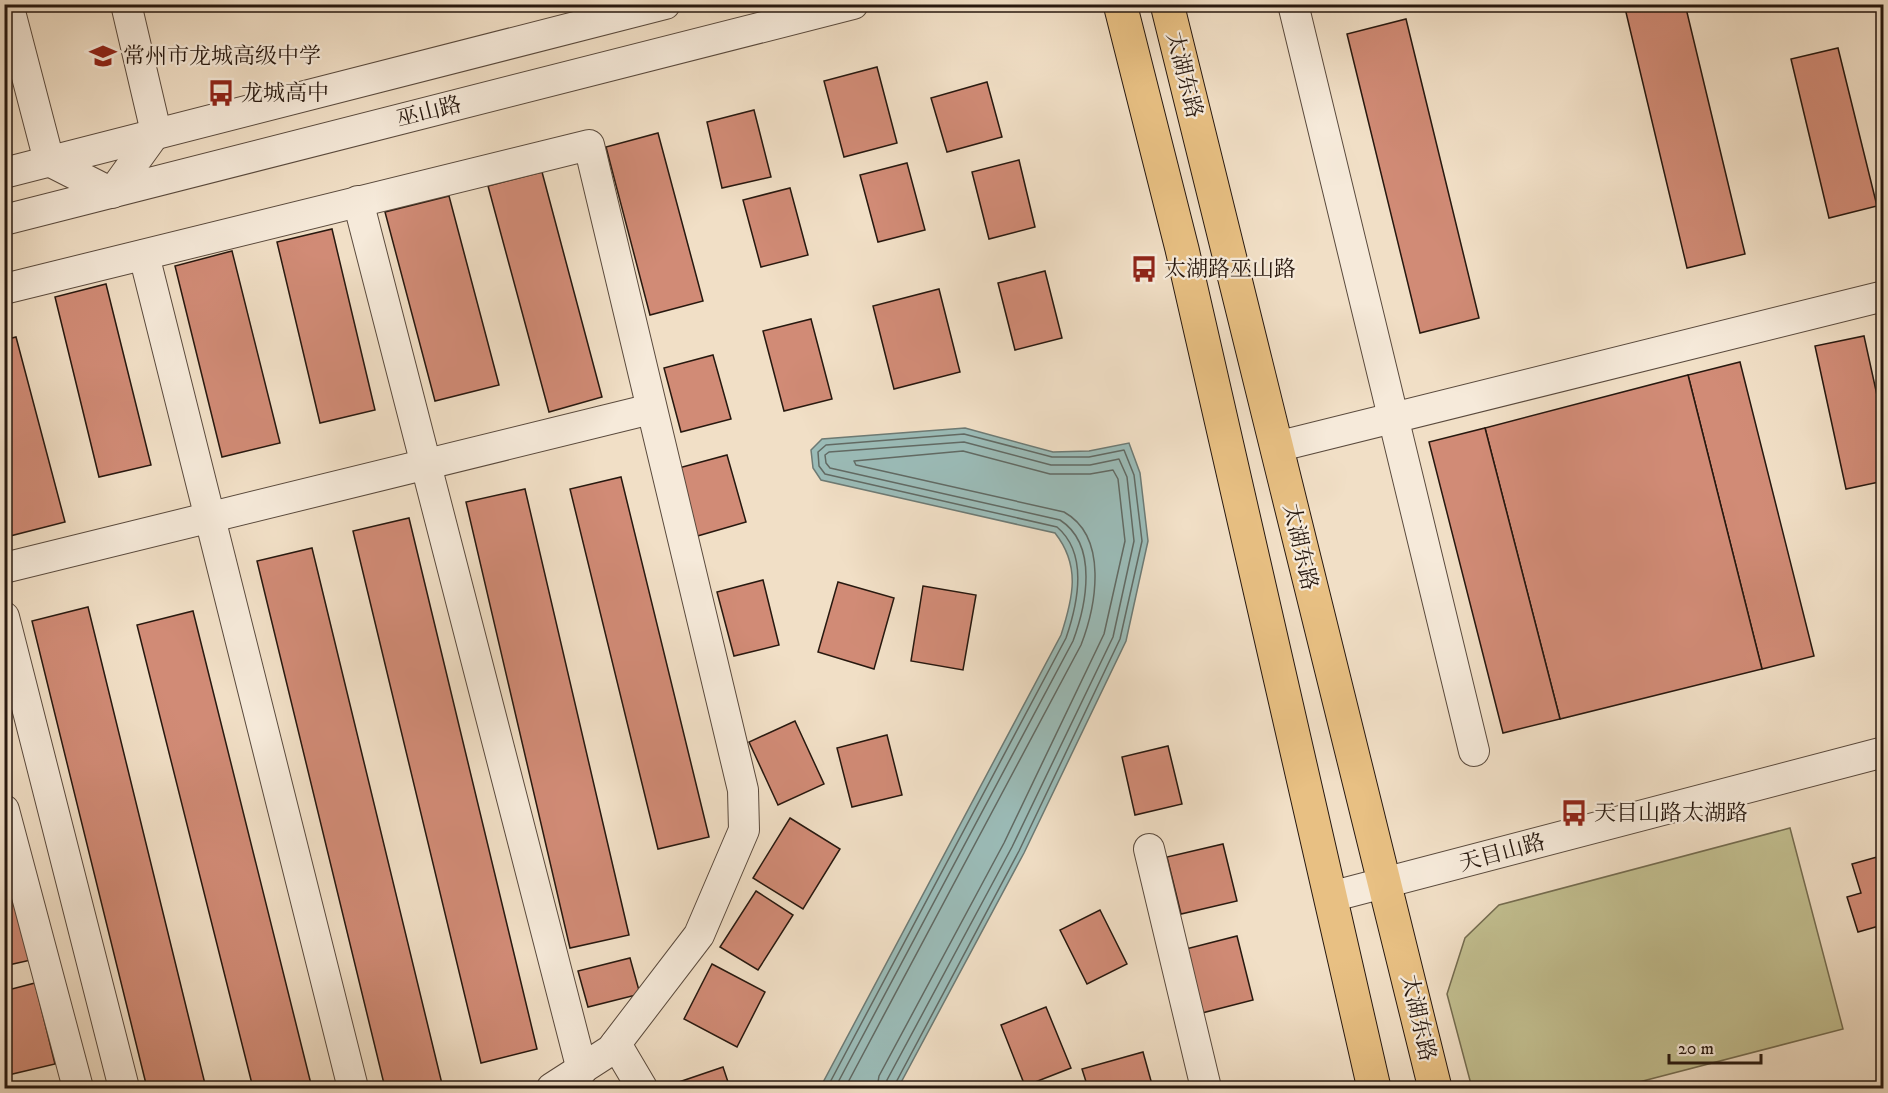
<svg xmlns="http://www.w3.org/2000/svg" width="1888" height="1093" viewBox="0 0 1888 1093" font-family="'IM FELL DW Pica','Noto Serif SC',serif">
<rect width="100%" height="100%" fill="#f1dfc6"/>
<filter id="stains"><feTurbulence type="fractalNoise" baseFrequency=".00333" numOctaves="4"/><feColorMatrix values="0 0 0 0 .2 0 0 0 0 .09 0 0 0 0 .02 0 0 0 .5 -.17"/></filter>
<radialGradient id="worn" r=".72"><stop offset=".6" stop-color="#630" stop-opacity="0"/><stop offset="1" stop-color="#630" stop-opacity=".3"/></radialGradient>
<polygon fill="#c2bf90" stroke="#746c50" stroke-width="1.5" points="1790,828 1843,1029 1616,1088 1472,1088 1447,994 1465,938 1499,905"/>
<path fill="#9bbcb8" stroke="#6d7a74" stroke-width="1.5" d="M 965,428 L 1053,452 L 1089,451 L 1129,443 L 1140,473 L 1148,541 L 1126,641 L 1024,853 L 898,1088 L 820,1088 L 1061,635 C 1073,598 1081,566 1055,533 L 821,480 L 813,468 L 811,450 L 822,439 Z"/>
<g fill="none" stroke-linecap="round" stroke-linejoin="round">
<g stroke="#616a64" stroke-width="1.5">
<path d="M 827,1088 L 1066,638 C 1078,603 1089,554 1057,527 L 825,474 L 819,466 L 818,452 L 826,445 L 964,434 L 1052,457 L 1089,457 L 1124,450 L 1134,475 L 1142,541 L 1120,639 L 1019,851 L 893,1088"/>
<path d="M 835,1088 L 1073,641 C 1086,606 1099,545 1060,520 L 830,468 L 826,463 L 825,455 L 829,452 L 964,442 L 1051,465 L 1090,465 L 1119,459 L 1127,477 L 1134,541 L 1113,637 L 1012,847 L 887,1080 L 886,1088"/>
<path d="M 845,1088 L 1081,645 C 1096,606 1109,537 1064,512 L 856,465 L 854,461 L 963,451 L 1050,474 L 1090,474 L 1113,470 L 1118,479 L 1125,541 L 1104,634 L 1004,843 L 879,1076 L 877,1088"/>
</g>
</g>
<g fill="#d18b76" stroke="#27180f" stroke-width="1.5">
<polygon points="1624,4 1685,4 1745,254 1687,268"/>
<polygon points="1406,19 1479,318 1420,333 1347,34"/>
<polygon points="1838,48 1877,206 1829,218 1791,59"/>
<polygon points="877,67 897,143 844,157 824,81"/>
<polygon points="987,82 1002,137 947,152 931,98"/>
<polygon points="754,110 771,177 722,188 707,122"/>
<polygon points="658,133 703,301 650,315 606,147"/>
<polygon points="1019,160 1035,227 989,239 972,172"/>
<polygon points="907,163 925,230 878,242 860,175"/>
<polygon points="542,172 602,397 549,412 488,186"/>
<polygon points="790,188 808,255 761,267 743,200"/>
<polygon points="449,196 499,385 435,401 385,212"/>
<polygon points="332,229 375,410 320,423 277,242"/>
<polygon points="232,251 280,443 222,457 175,266"/>
<polygon points="1045,271 1062,338 1015,350 998,283"/>
<polygon points="106,284 151,465 99,477 55,297"/>
<polygon points="939,289 960,372 894,389 873,306"/>
<polygon points="811,319 832,399 784,411 763,331"/>
<polygon points="1864,336 1884,427 1884,481 1846,489 1815,346"/>
<polygon points="16,337 65,522 10,536 4,514 4,340"/>
<polygon points="713,355 731,419 681,432 664,368"/>
<polygon points="1740,362 1814,656 1762,669 1688,375"/>
<polygon points="1688,375 1762,669 1560,719 1485,428"/>
<polygon points="1485,428 1560,719 1503,733 1429,442"/>
<polygon points="727,455 746,522 694,537 675,469"/>
<polygon points="621,477 709,837 658,849 570,489"/>
<polygon points="525,489 629,935 570,948 466,502"/>
<polygon points="409,518 537,1049 481,1063 353,531"/>
<polygon points="312,548 443,1088 385,1088 257,561"/>
<polygon points="763,580 779,645 734,656 717,592"/>
<polygon points="838,582 894,598 874,669 818,652"/>
<polygon points="923,586 976,595 963,670 911,661"/>
<polygon points="88,607 206,1088 147,1088 32,621"/>
<polygon points="193,611 312,1088 253,1088 137,625"/>
<polygon points="795,721 824,784 778,805 749,742"/>
<polygon points="887,735 902,795 852,807 837,748"/>
<polygon points="1168,746 1182,804 1135,815 1122,757"/>
<polygon points="790,818 840,849 803,909 753,878"/>
<polygon points="1223,844 1237,901 1181,914 1167,857"/>
<polygon points="1884,855 1884,941 1879,926 1858,932 1847,897 1861,893 1852,864"/>
<polygon points="12,879 31,960 4,966 4,881"/>
<polygon points="756,891 793,915 758,970 720,947"/>
<polygon points="1100,910 1127,964 1087,984 1060,930"/>
<polygon points="1237,936 1253,1000 1198,1014 1182,950"/>
<polygon points="630,958 640,994 588,1007 578,971"/>
<polygon points="712,964 765,992 737,1047 684,1019"/>
<polygon points="35,983 55,1064 4,1076 4,991"/>
<polygon points="1046,1007 1071,1068 1025,1086 1001,1025"/>
<polygon points="1143,1052 1153,1088 1088,1088 1082,1069"/>
<polygon points="723,1067 730,1088 675,1088 673,1084"/>
</g>
<g fill="none" stroke-linecap="round" stroke-linejoin="round">
<defs>
<g id="minor">
<polyline points="8,4 49,161 112,193 156,132 126,4"/>
<polyline points="1293,4 1474,751"/>
<polyline points="4,173 665,4"/>
<polyline points="358,201 582,1070"/>
<polyline points="4,220 853,4"/>
<polyline points="144,255 353,1088"/>
<polyline points="4,289 589,145 743,790 744,830 699,935 611,1050 552,1088"/>
<polyline points="1276,447 1884,296"/>
<polyline points="4,568 651,409"/>
<polyline points="4,617 124,1088"/>
<polyline points="4,810 78,1088"/>
<polyline points="1149,849 1206,1088"/>
<polyline points="1330,897 1884,752"/>
<polyline points="616,1044 642,1088"/>
</g>
<g id="major">
<polyline points="1120,4 1182,249 1374,1088"/>
<polyline points="1167,4 1435,1088"/>
</g>
</defs>
<use href="#minor" stroke="#5a4a3d" stroke-width="32"/>
<use href="#major" stroke="#27180f" stroke-width="35"/>
<use href="#minor" stroke="#f6eada" stroke-width="30"/>
<use href="#major" stroke="#e8c083" stroke-width="33"/>
</g>
<defs>
<symbol id="school-bare" viewBox="-9 -9 18 18"><path d="M0-5L7-2L0 1L-7-2ZM-4 1L0 2.5L4 1V4Q0 6-4 4Z" fill="#8f2418" stroke="#f6eada" stroke-width="2.5" paint-order="stroke"/></symbol>
<symbol id="bus-bare" viewBox="-9 -9 18 18"><path d="M-5-6H5V4H4V6H2V4H-2V6H-4V4H-5ZM-3.5-4V0h7V-4ZM-3.5 1.2v1.5H-2V1.2ZM2 1.2v1.5H3.5V1.2Z" fill="#8f2418" stroke="#f6eada" stroke-width="2.5" paint-order="stroke"/></symbol>
</defs>
<g fill-rule="evenodd">
<use href="#school-bare" x="84" y="37" width="38" height="38"/>
<use href="#bus-bare" x="202" y="74" width="38" height="38"/>
<use href="#bus-bare" x="1125" y="250" width="38" height="38"/>
<use href="#bus-bare" x="1555" y="794" width="38" height="38"/>
</g>
<g text-anchor="middle" dominant-baseline="central" stroke-width="4.5" stroke-linejoin="round" paint-order="stroke">
<g font-size="22" fill="#27180f" stroke="#f6eada" text-anchor="start">
<text x="123" y="56">常州市龙城高级中学</text>
<text x="241" y="93">龙城高中</text>
<text x="1164" y="269">太湖路巫山路</text>
<text x="1594" y="813">天目山路太湖路</text>
</g>
<g font-size="22" fill="#27180f" stroke="#f6eada">
<text transform="translate(1184 75) rotate(76)">太湖东路</text>
<text transform="translate(429 112) rotate(-14)">巫山路</text>
<text transform="translate(1300 547) rotate(77)">太湖东路</text>
<text transform="translate(1502 853) rotate(-15)">天目山路</text>
<text transform="translate(1418 1018) rotate(77)">太湖东路</text>
</g>
</g>
<rect width="1888" height="1093" fill="none" stroke="#f1dfc6" stroke-width="24"/>
<rect x="6" y="6" width="1876" height="1081" fill="none" stroke="#27180f" stroke-width="3"/>
<rect x="12" y="12" width="1864" height="1069" fill="none" stroke="#27180f" stroke-width="1.5"/>
<path d="M1669 1054v9h92v-9" fill="none" stroke="#27180f" stroke-width="3"/>
<text x="1678" y="1054" font-size="18" fill="#27180f" stroke="#f6eada" stroke-width="4.5" paint-order="stroke">20 m</text>
<rect width="100%" height="100%" filter="url(#stains)"/>
<rect width="100%" height="100%" fill="url(#worn)"/>
</svg>
